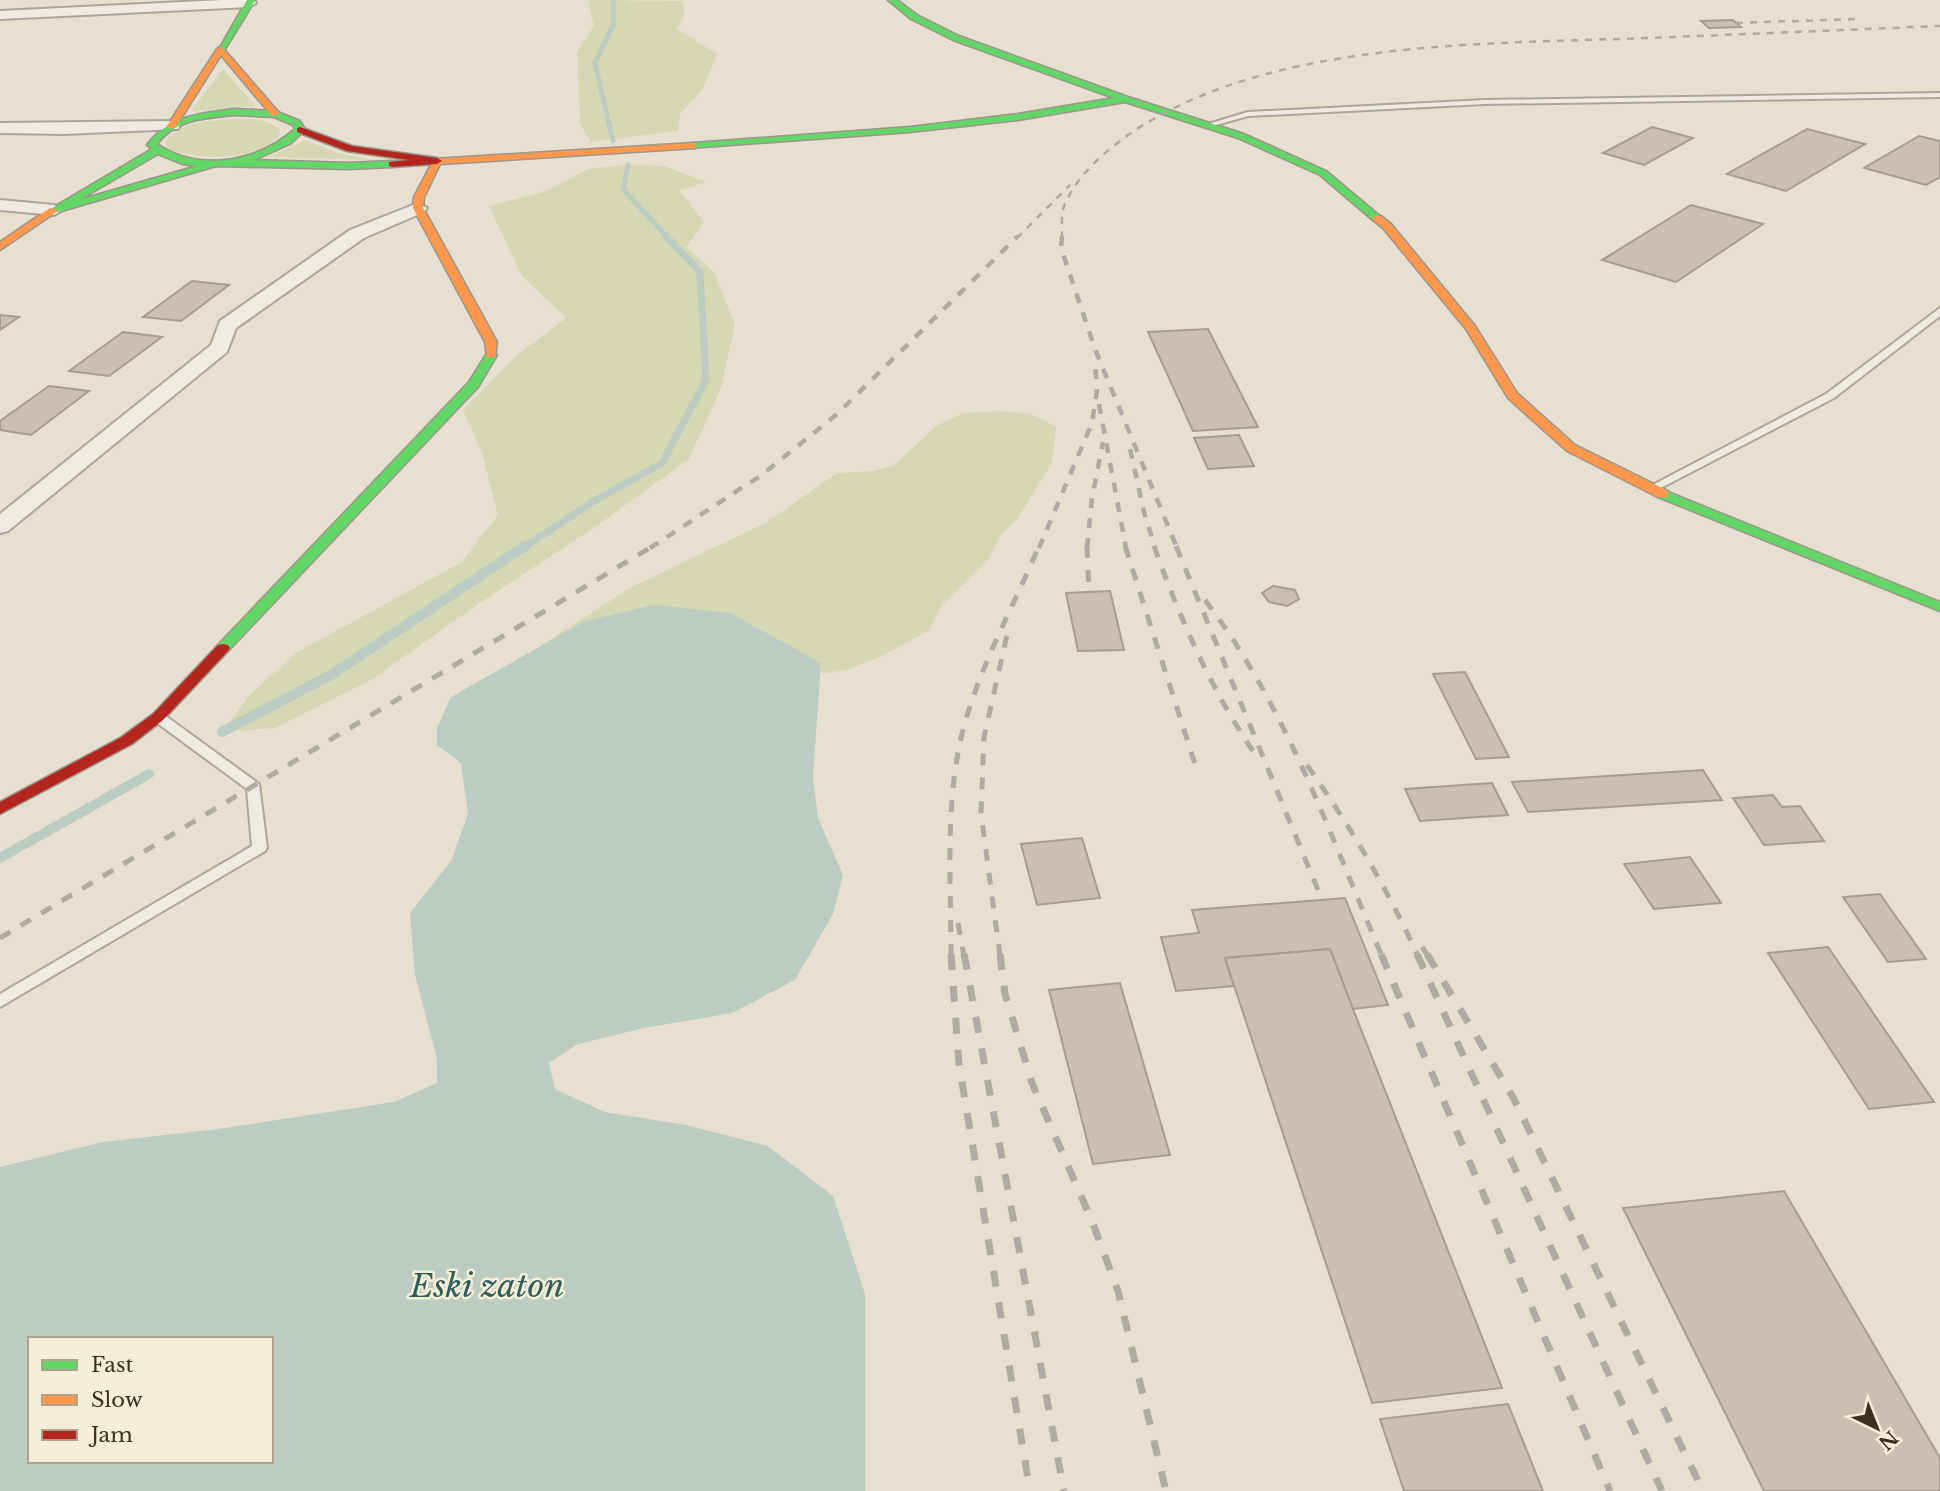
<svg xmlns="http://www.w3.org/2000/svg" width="1940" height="1491" viewBox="0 0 1940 1491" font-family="'Libre Baskerville',serif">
<rect width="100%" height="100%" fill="#e7e0d1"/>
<g fill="#d6d7b3">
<polygon points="588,0 683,1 684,14 677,29 717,54 703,89 680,114 678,131 591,142 580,124 577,52 594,26"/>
<polygon points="223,69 255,106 191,111"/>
<path d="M 228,119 C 246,119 265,117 279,129 L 280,135 C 254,162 200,160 168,149 L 165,143 C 176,123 207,121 228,119 Z"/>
<polygon points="305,140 334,152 373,160 269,157"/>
<polygon points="628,165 664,166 706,182 679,191 704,222 686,247 714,272 735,325 721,388 689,459 595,527 481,602 371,680 275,728 222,732 250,695 296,653 462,562 498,515 482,453 463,410 516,356 566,318 522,276 489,206 547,191 588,169"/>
<polygon points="1000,411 1031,414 1056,427 1052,463 1017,519 1000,536 988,560 942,605 928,631 880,657 850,669 822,674 821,663 540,646 630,588 767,522 837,473 873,471 893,466 938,425 963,413"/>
</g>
<path fill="#bcccc2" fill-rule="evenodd" d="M 654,605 L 730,613 L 821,663 L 813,777 L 818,818 L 843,875 L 833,914 L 795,980 L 732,1013 L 644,1028 L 578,1044 L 549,1063 L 555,1089 L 605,1112 L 686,1125 L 768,1146 L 833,1196 L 865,1294 L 865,1491 L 0,1491 L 0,1167 L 103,1142 L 218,1129 L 394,1102 L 437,1083 L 437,1059 L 415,975 L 410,913 L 451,861 L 468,814 L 461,763 L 437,745 L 437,728 L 451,697 L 585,621 ZM 30,1339 L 271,1339 L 271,1461 L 30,1461 Z"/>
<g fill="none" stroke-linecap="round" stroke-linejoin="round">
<g stroke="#bcccc2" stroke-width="5">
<polyline points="613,0 613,25 595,63 613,141"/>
<polyline points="628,165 623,189 668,238"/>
</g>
<polyline stroke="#bcccc2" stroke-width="7" points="523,548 594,501 662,463 706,380 700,272 666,236"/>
<g stroke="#bcccc2" stroke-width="10">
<polyline points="222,732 331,675 525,546"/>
<polyline points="0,858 149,774"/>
</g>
</g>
<g fill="#cbbfb2" stroke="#a89c90" stroke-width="2">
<polygon points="1733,20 1741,27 1709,28 1701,21"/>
<polygon points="1652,127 1693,138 1644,165 1603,153"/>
<polygon points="1807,129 1865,144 1786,191 1727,174"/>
<polygon points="1919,136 1940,141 1940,177 1926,185 1864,168"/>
<polygon points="1691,205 1763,224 1676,282 1602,260"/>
<polygon points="192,281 229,285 181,321 143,317"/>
<polygon points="0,315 19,317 0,330"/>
<polygon points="1208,329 1258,427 1193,431 1148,332"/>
<polygon points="123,332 162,337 109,376 69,371"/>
<polygon points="49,386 89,391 31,435 0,430 0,421"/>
<polygon points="1239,435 1254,466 1208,469 1194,438"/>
<polygon points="1273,586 1295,590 1299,599 1287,606 1269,602 1262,593"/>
<polygon points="1110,591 1124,650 1078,651 1066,593"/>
<polygon points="1465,672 1509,757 1476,759 1433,674"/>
<polygon points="1703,770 1722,800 1528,812 1512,782"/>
<polygon points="1492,783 1508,815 1420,821 1405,789"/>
<polygon points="1773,795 1782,807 1800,806 1824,841 1764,845 1733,798"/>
<polygon points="1082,838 1100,898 1037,905 1021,844"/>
<polygon points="1690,857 1721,903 1654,909 1624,864"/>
<polygon points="1880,894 1926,959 1888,962 1843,897"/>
<polygon points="1345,898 1388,1005 1353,1009 1330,949 1225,958 1234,986 1176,991 1161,937 1199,933 1192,910"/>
<polygon points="1828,947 1934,1102 1869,1109 1768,953"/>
<polygon points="1330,949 1353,1009 1502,1388 1372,1403 1225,958"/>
<polygon points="1120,983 1170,1155 1093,1164 1049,990"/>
<polygon points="1784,1191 1940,1458 1940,1491 1764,1491 1623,1208"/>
<polygon points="1508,1404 1543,1491 1404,1491 1380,1419"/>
</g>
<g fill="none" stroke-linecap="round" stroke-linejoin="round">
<defs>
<g id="lane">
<polygon points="1940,93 1940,97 1485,104 1248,116 1209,127 1205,125 1248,112 1485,100"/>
<polygon points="1940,308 1940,316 1834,398 1655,491 1647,491 1645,489 1826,394"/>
<polygon points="158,713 163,714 259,784 267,848 265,851 0,1007 0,994 252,846 247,789 153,720 151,717"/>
</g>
<g id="street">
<polygon points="223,0 254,0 256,3 249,7 0,19 0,11"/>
<polygon points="172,121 180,126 178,129 64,134 0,133 0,123"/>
<polygon points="0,200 54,205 63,210 54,215 0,210"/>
<polygon points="418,203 427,208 424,212 364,238 236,328 227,352 8,531 0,533 0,514 211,345 220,321 350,230"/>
</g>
<g id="fast">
<polygon points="247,0 255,0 224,51 218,51"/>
<polygon points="888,0 897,0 917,15 959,36 1128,97 1244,134 1326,171 1382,218 1373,220 1320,175 1238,138 1125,102 1018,120 910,132 690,148 690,144 693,143 910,127 1018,114 1114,98 953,40 911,19"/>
<path d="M 234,109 L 275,111 L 300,121 L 305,130 L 290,144 L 254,160 L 349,163 L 392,161 L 397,164 L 392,167 L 349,169 L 216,166 L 58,212 L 49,210 L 152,149 L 147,145 C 168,116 201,113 234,109 ZM 234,115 L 274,117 L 293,125 L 295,129 C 257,162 200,173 157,144 C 175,119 206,118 234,115 ZM 158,154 L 183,164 L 197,166 L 79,200 Z"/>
<polygon points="491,352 497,355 478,387 228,651 218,651 216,648 218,645 469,382 487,353"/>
<polygon points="1663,490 1940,602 1940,611 1658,497 1656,494"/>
</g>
<g id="slow">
<polygon points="221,46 280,114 272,116 221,55 175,128 169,128 167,126 217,49"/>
<polygon points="693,143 696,144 696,148 440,164 424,197 423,208 497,342 495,357 487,357 485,342 413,208 414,197 434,159"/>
<polygon points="50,208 59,210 0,250 0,242"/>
<polygon points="1373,216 1381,216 1391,224 1475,326 1517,393 1575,445 1668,491 1668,497 1658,497 1567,451 1508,398 1466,329 1383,228 1373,220"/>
</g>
<g id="jam">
<polygon points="300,127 352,146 437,158 442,161 437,164 392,167 389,166 389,162 409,160 347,151 297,132 297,128"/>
<polygon points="223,644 228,645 230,648 228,651 163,720 132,744 0,814 0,802 120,738 153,714 218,645"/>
</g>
</defs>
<use href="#lane" stroke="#ada599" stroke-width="4"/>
<use href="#street" stroke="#ada599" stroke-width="4"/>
<use href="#fast" stroke="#9c958a" stroke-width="3"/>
<use href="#slow" stroke="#9c958a" stroke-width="3"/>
<use href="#jam" stroke="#9c958a" stroke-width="3"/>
<use href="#lane" fill="#efebe3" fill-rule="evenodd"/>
<use href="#street" fill="#efebe3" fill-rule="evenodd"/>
<use href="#fast" fill="#63d668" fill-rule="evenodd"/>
<use href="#slow" fill="#ff974d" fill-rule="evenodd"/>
<use href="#jam" fill="#b3261e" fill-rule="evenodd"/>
<g stroke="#afaaa2" stroke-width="2.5" stroke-dasharray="7 7" stroke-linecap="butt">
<polyline points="1736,23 1856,19"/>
<polyline points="1017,238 1070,185"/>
<path d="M 1062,238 C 1062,228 1061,215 1064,206 C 1077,175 1104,152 1131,133 C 1270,39 1487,44 1649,38 C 1746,34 1843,30 1940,26"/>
</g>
<g stroke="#afaaa2" stroke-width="4.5" stroke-dasharray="10 10" stroke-linecap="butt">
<polyline points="1062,236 1061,248 1095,349 1177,548"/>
<polyline points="1099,404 1126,548"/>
<polyline points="1130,449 1144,512 1155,548"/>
<polyline points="650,548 763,474 836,415 1018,236"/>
<polyline points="1039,548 1092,423 1097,390 1095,363"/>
<polyline points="1087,548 1092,498 1103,442"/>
</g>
<g stroke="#afaaa2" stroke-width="5" stroke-dasharray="12 12" stroke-linecap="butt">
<polyline points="1087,546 1089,592"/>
<polyline points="1125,546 1195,764"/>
<path d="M 1154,546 C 1180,618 1210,688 1253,751"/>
<polyline points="1176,546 1318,890"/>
<path d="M 1205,600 C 1286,706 1330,835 1382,956"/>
<path d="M 1307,765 C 1350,826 1387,888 1418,956"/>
<polyline points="958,923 964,956"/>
<polyline points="0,938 653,546"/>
<polyline points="1422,947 1428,956"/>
<path d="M 951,956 C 951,884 945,809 961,738 C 977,671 1012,610 1039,546"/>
<polyline points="1000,956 981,813 984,737 1007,635"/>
</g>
<g stroke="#afaaa2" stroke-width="7" stroke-dasharray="16 16" stroke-linecap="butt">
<polyline points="951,954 959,1064 1030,1491"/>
<polyline points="964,954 1064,1491"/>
<polyline points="1000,954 1005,994 1032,1083 1092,1221 1118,1291 1166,1491"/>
<polyline points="1381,954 1610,1491"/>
<polyline points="1417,954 1662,1491"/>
<polyline points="1427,954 1514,1099 1703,1491"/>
</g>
</g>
<g text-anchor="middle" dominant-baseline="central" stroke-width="5" stroke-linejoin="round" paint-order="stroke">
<g font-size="32" font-style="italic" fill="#2f5d5a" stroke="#f7eed8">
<text x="487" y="1286">Eski zaton</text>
</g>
</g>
<rect x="28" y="1337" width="245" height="126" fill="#f7eed8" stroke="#ada18e" stroke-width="2"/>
<rect x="42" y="1360" width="35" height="10" fill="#63d668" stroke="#ada18e" stroke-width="2"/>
<text x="91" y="1372" font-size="21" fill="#3d2e20">Fast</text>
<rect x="42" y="1395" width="35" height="10" fill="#ff974d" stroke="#ada18e" stroke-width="2"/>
<text x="91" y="1407" font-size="21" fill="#3d2e20">Slow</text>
<rect x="42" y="1430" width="35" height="10" fill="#b3261e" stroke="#ada18e" stroke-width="2"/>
<text x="91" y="1442" font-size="21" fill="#3d2e20">Jam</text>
<g transform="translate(1877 1428) rotate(137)" stroke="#f7eed8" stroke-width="5" paint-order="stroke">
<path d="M0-5L12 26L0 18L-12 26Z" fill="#3d2e20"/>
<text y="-10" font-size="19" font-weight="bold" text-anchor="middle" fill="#3d2e20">N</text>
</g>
</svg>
